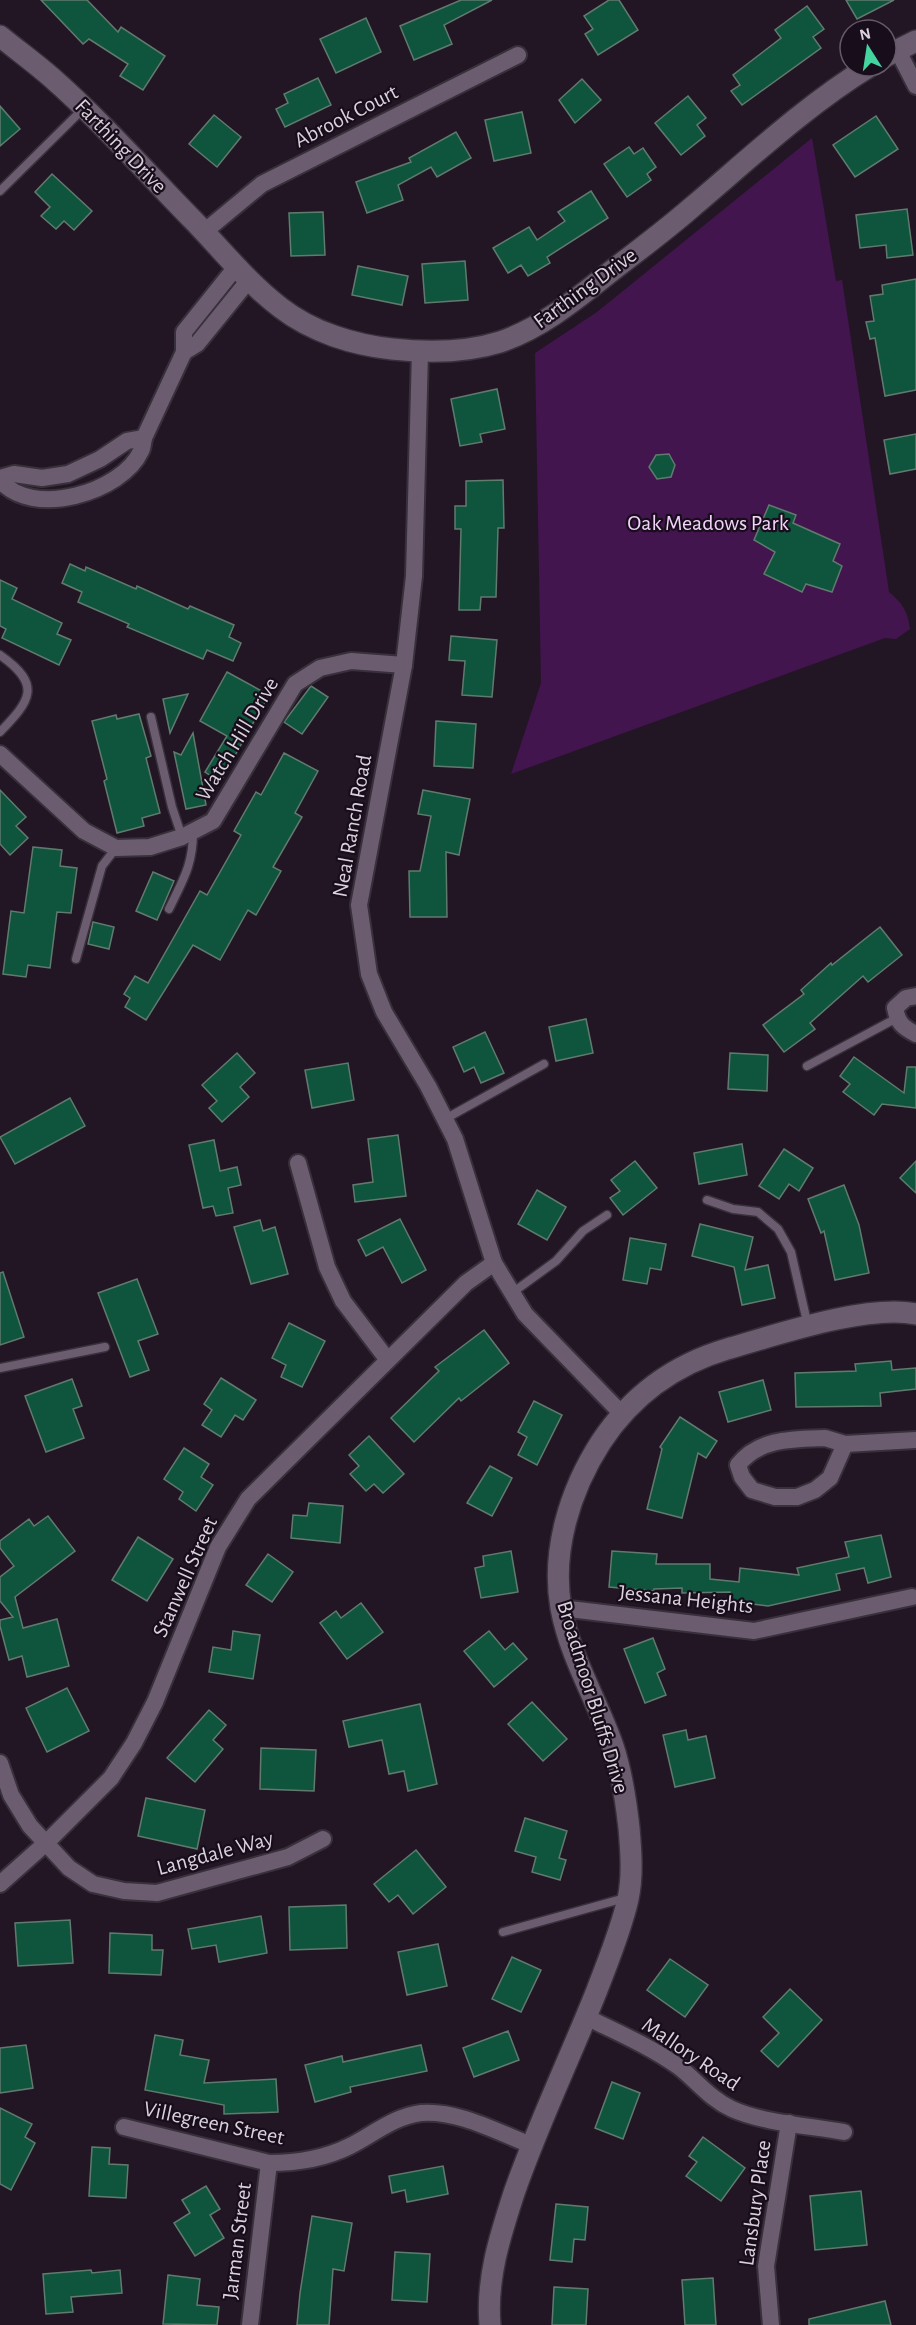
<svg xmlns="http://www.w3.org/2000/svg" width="916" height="2325" viewBox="0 0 916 2325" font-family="'Alegreya Sans',sans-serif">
<rect width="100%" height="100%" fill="#221625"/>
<path fill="#43154e" d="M 812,138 L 836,281 L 842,280 L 889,592 C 902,603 908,611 910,629 L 896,639 L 885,638 L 511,774 L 541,683 L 535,353 L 597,312 Z"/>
<g fill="#0f543d" stroke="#617a6e" stroke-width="1.5">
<polygon points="41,0 87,0 118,32 121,27 165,56 143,90 120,76 128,64 89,39 83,44"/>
<polygon points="461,0 492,0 444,25 452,44 414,60 400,26"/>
<polygon points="609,0 619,0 638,30 598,55 585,34 593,29 584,16"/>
<polygon points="846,0 894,0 857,19"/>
<polygon points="807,6 824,29 813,37 821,48 742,105 731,91 740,85 733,75 781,38 775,30"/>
<polygon points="366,18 381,52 336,73 320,39"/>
<polygon points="318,78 331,105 285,127 276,109 288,103 284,94"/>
<polygon points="582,79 601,100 575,123 559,100"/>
<polygon points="688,96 706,118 697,125 705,136 681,155 655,123"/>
<polygon points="0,106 20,129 0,146"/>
<polygon points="522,112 531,153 494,161 485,120"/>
<polygon points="214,115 241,137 217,167 189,144"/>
<polygon points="876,116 898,149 855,177 833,145"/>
<polygon points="456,132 471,158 437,177 431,167 398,185 403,200 367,213 356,182 411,162 409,158"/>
<polygon points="629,147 634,154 643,148 656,167 647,174 651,180 627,197 604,164"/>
<polygon points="52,174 92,211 74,230 64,221 56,229 41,216 50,207 35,192"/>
<polygon points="591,191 608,218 547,257 550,263 528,276 521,265 508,273 493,248 529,227 537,240 565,221 558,212"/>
<polygon points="907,209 913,255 887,258 886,245 860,248 856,215"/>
<polygon points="323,212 325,255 291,256 289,213"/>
<polygon points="465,261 468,300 425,303 422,264"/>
<polygon points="358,266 408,276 402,305 352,295"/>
<polygon points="916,279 916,390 885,396 875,338 870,339 866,322 874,321 870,296 883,294 882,285"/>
<polygon points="497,389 505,429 480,434 482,442 460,446 451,399"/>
<polygon points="916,434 916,469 890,474 884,440"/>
<polygon points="669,454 675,465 671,477 657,479 649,467 656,455"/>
<polygon points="503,480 504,528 498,528 496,597 481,597 480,610 459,610 461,529 455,529 455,506 466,506 466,481"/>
<polygon points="769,505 796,515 793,523 840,544 833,561 842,566 832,592 806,584 802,592 764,574 775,552 754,540"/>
<polygon points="70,564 85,571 86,567 136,589 137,586 188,609 190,606 234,625 229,637 241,643 233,661 207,650 203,659 127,627 129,624 78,602 82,592 62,583"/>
<polygon points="0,580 17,588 12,599 62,623 57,634 71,640 59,665 2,638 6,629 0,626"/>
<polygon points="451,636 497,640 492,697 462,695 465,661 449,660"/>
<polygon points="227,672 269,695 220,782 205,772 227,736 200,721"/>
<polygon points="311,686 328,697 302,734 284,722"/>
<polygon points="188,694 170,733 163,699"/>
<polygon points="139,714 151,756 146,758 160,813 142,818 144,826 117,833 104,781 107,779 92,721 116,715 117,719"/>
<polygon points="436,721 476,724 473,768 434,766"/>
<polygon points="193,733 206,805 186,809 174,752 181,755"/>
<polygon points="284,753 318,771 295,813 302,817 273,867 281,871 256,915 248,910 220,960 193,945 146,1020 125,1007 130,998 124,994 135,976 148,983 200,891 207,895 241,835 234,831 256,792 261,795"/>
<polygon points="0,790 26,817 16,826 28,838 10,855 0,844"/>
<polygon points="423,790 470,799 459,855 446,852 447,917 410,917 409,871 420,871 431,816 418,814"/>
<polygon points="33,847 62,850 60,866 77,868 71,913 57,912 50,968 28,965 26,977 3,974 11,911 24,913"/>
<polygon points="153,872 174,881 157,920 136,911"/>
<polygon points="93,922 114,927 109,949 88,944"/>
<polygon points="880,927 902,955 868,982 863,976 810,1023 815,1029 784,1052 763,1025 804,994 801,990 831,963 832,965"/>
<polygon points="586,1019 593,1053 556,1061 549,1027"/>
<polygon points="485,1032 504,1073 481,1083 474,1067 464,1072 453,1047"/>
<polygon points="237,1053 255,1073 240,1087 249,1097 222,1122 209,1108 217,1101 202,1085"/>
<polygon points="730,1053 768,1055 767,1091 728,1089"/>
<polygon points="854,1057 904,1093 907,1067 916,1067 916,1108 882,1104 874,1115 843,1092 850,1084 840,1076"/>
<polygon points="348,1063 354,1100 312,1108 305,1070"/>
<polygon points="70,1098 85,1126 15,1164 0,1137"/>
<polygon points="398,1135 406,1196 355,1202 353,1185 373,1182 368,1139"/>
<polygon points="214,1140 220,1171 237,1167 241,1185 228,1188 233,1213 216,1216 213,1206 203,1208 189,1145"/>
<polygon points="742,1144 747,1175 699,1184 694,1153"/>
<polygon points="784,1149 813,1168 799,1191 789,1184 779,1199 759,1186"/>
<polygon points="635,1161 657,1188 623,1215 610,1198 620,1191 611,1180"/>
<polygon points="916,1161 916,1193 900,1178"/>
<polygon points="844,1185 859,1225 869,1273 835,1280 824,1231 821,1233 808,1199"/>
<polygon points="537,1190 566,1207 547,1240 518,1224"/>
<polygon points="400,1219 426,1270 402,1283 383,1247 366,1256 358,1240"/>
<polygon points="260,1220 263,1231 275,1227 288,1274 251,1284 234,1227"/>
<polygon points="700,1224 753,1237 745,1270 768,1265 775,1298 742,1305 734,1267 692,1256"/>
<polygon points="630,1238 666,1244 661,1270 650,1268 647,1284 623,1280"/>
<polygon points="3,1272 24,1337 0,1345 0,1273"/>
<polygon points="137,1279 158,1334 138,1341 149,1370 130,1377 98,1293"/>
<polygon points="289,1323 325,1341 302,1387 281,1377 286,1365 272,1358"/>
<polygon points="484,1330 509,1363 461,1401 459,1398 414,1442 391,1418 439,1371 435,1367"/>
<polygon points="891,1361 892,1370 916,1368 916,1389 880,1393 881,1406 796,1407 795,1373 856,1371 855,1364"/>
<polygon points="221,1378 256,1400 243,1420 235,1415 221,1437 202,1425 212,1410 204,1404"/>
<polygon points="72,1379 82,1406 73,1409 84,1438 46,1452 25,1396"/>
<polygon points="763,1380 771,1410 728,1422 719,1392"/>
<polygon points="534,1401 562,1415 537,1465 518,1455 527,1437 518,1432"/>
<polygon points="680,1417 717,1441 706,1458 698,1453 682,1518 647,1509 662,1449 660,1447"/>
<polygon points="369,1436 404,1474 383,1493 374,1484 366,1491 350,1474 359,1466 349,1455"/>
<polygon points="184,1448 209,1464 201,1477 213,1485 196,1511 179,1499 183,1492 164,1479"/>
<polygon points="490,1466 512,1478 492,1516 467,1503"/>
<polygon points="309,1503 343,1506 340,1543 291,1538 293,1515 307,1516"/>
<polygon points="48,1516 75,1551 15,1597 23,1628 57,1619 69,1666 27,1677 22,1656 9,1660 0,1626 0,1620 13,1617 0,1601 0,1577 14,1566 0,1548 0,1541 29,1519 34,1526"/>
<polygon points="881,1535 891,1577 868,1583 864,1568 836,1574 840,1590 768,1606 729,1601 730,1592 682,1593 682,1588 654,1589 654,1591 609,1587 612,1551 657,1554 656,1564 710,1564 710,1579 739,1582 740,1568 799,1575 797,1568 849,1557 845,1542"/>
<polygon points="138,1537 173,1559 147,1601 112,1580"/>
<polygon points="511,1551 518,1592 481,1598 475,1568 484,1566 483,1556"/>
<polygon points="268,1554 293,1572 272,1602 246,1585"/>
<polygon points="361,1603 383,1632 347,1659 320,1623 336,1611 341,1618"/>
<polygon points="233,1631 260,1635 253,1679 209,1672 213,1647 231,1650"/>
<polygon points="489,1631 505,1650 513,1643 527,1659 494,1687 464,1651"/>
<polygon points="653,1638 665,1669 657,1673 666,1695 645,1703 624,1649"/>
<polygon points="67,1688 89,1731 47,1752 26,1708"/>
<polygon points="532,1702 567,1739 543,1761 508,1724"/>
<polygon points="420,1704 437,1784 408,1791 404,1771 389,1774 382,1740 349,1747 343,1721"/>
<polygon points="209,1710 226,1725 213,1740 223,1749 195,1782 167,1758"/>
<polygon points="686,1730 688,1740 706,1736 715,1778 675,1787 663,1735"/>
<polygon points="261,1748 316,1750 314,1791 260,1789"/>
<polygon points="146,1798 205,1810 197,1849 138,1836"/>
<polygon points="525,1818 567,1831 559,1858 566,1860 560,1880 532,1872 536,1857 515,1851"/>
<polygon points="416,1850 446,1887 413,1914 398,1895 389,1902 374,1884"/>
<polygon points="346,1905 347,1948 290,1950 289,1907"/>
<polygon points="261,1916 267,1953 219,1962 216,1945 192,1949 188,1929"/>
<polygon points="70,1920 73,1963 18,1966 15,1923"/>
<polygon points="110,1933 152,1935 152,1950 163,1950 161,1975 109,1973"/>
<polygon points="438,1944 447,1986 407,1995 398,1952"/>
<polygon points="512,1957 541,1970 521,2012 492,1999"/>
<polygon points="670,1959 708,1985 685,2017 647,1990"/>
<polygon points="790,1989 822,2020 778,2067 761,2051 779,2033 763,2017"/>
<polygon points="508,2031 519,2060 474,2077 463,2048"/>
<polygon points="155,2035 183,2040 180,2055 209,2060 204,2083 276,2079 278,2112 224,2114 224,2105 145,2090"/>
<polygon points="26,2045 33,2088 0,2093 0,2048"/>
<polygon points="421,2045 427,2071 350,2087 351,2092 315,2102 305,2065 342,2056 343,2062"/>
<polygon points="612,2082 640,2093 623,2139 595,2128"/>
<polygon points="0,2108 32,2124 25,2137 35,2143 11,2190 0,2184"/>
<polygon points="703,2137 745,2168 721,2201 686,2176 697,2162 689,2156"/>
<polygon points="92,2147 110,2148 109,2164 128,2165 126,2198 89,2196"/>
<polygon points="443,2166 448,2194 407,2202 405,2190 392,2193 389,2176"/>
<polygon points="206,2186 220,2209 210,2215 224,2238 195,2256 174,2223 190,2213 182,2200"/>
<polygon points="861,2191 867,2245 815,2250 810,2196"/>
<polygon points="556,2204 588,2207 585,2240 574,2239 572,2262 550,2260"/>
<polygon points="312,2216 352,2223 344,2271 333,2269 329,2325 297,2325 300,2293"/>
<polygon points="395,2252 430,2254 427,2302 392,2300"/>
<polygon points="91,2270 92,2273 120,2270 122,2293 71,2297 73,2312 46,2314 43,2274"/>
<polygon points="168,2275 200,2279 197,2305 219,2307 217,2325 163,2324"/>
<polygon points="713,2278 716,2325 685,2325 682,2280"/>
<polygon points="554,2287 588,2289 586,2325 552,2325"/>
<polygon points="885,2301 891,2325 809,2325 809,2319"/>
</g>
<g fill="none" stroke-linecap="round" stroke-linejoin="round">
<defs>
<g id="service">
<polyline points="0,191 84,108"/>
<path d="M 0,655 C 43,685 30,701 0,732"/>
<polyline points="151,717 172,807 182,837"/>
<path d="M 169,909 C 183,880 193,865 193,832"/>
<polyline points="76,959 102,866 116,848"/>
<polyline points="807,1066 897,1018"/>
<polyline points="445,1119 544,1064"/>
<polyline points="707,1200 733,1209 758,1212 778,1229 791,1252 808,1326"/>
<polyline points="512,1293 556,1261 583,1231 607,1215"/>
<polyline points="0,1368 105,1347"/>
<polyline points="503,1932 625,1898"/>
</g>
<g id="minor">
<polyline points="897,49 916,86"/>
<polyline points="204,232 262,184 518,55"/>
<polyline points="184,352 197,344 248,281"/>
<polyline points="420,352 414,576 404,665 359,905 369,974 384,1012 428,1086 455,1139 494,1263 525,1314 622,1414"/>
<polyline points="0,478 14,474 42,478 68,474 100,459 127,441 144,438"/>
<path d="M 0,480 C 31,519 122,493 141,451 C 143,448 143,442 144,438 L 184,352 L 184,332 L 236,267"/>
<polyline points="0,754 84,831 116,848 150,847 182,837 213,821 295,684 320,668 351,661 404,665"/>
<path d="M 916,996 L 906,998 L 895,1008 C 898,1023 902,1027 916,1034"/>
<polyline points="298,1163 327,1267 343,1301 387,1359"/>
<path d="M 825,1438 L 845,1444 L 830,1478 L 815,1490 L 797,1497 L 775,1497 L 752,1490 L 742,1477 L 738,1465 C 759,1438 793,1439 825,1438 Z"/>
<polyline points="845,1444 916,1440"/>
<polyline points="561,1608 754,1631 912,1597"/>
<polyline points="0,1763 11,1795 30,1826 69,1868 93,1884 124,1891 157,1893 288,1857 323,1839"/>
<polyline points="0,1884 46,1843 111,1778 134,1743 155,1702 218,1547 248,1499 466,1283 494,1263"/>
<path d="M 586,2017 C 617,2032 651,2047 679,2067 C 697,2081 710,2099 732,2109 C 763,2123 811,2126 844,2132"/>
<path d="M 124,2127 L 269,2163 C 298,2163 324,2159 350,2146 C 372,2135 395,2116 421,2113 C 458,2110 497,2132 531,2145"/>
<polyline points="250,2325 269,2163"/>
<polyline points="771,2325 766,2266 789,2123"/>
</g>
<g id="tertiary">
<path d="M 0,36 C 17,50 35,63 51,77 C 101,121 146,172 193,220 C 222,250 248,283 281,308 C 312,332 354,345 392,349 C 429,353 465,353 500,342 C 545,327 582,294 618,266 C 643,247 668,228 691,208 C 749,159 805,106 870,66"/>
<polyline points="886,56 916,41"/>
<path d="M 490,2325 C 486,2279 500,2236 514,2193 C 538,2124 570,2058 597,1990 C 608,1961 621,1930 628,1899 C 633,1876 631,1851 629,1828 C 626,1801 622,1773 613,1746 C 597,1700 570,1657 561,1608 C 551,1551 570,1490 601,1442 C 632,1395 673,1365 727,1349 C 776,1335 867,1304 916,1314"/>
</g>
</defs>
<use href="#service" stroke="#38303b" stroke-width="11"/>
<use href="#minor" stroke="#38303b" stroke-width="20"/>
<use href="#tertiary" stroke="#38303b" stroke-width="24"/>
<use href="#service" stroke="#6b5d6f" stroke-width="8"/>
<use href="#minor" stroke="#6b5d6f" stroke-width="16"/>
<use href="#tertiary" stroke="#6b5d6f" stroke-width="21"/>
</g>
<g text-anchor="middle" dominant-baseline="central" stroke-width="4.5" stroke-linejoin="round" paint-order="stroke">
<g font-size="22" fill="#d9d1db" stroke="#180d1b">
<text transform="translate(346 116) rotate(-27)">Abrook Court</text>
<text transform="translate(121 146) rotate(46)">Farthing Drive</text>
<text transform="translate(585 288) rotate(-36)">Farthing Drive</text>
<text transform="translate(237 739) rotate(-59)">Watch Hill Drive</text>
<text transform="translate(352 826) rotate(-80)">Neal Ranch Road</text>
<text transform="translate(185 1577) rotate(-66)">Stanwell Street</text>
<text transform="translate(686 1599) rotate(6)">Jessana Heights</text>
<text transform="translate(593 1697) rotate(73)">Broadmoor Bluffs Drive</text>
<text transform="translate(215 1853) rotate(-15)">Langdale Way</text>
<text transform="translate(691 2054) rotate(34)">Mallory Road</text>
<text transform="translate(214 2123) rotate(12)">Villegreen Street</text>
<text transform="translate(755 2203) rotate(-82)">Lansbury Place</text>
<text transform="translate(237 2241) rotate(-83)">Jarman Street</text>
</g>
<g font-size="22" fill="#f3d3fb" stroke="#180d1b">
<text x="708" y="523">Oak Meadows Park</text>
</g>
</g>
<g transform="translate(868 48) rotate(348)"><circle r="28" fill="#180d1b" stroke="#655b68" stroke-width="1.5"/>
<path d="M0-4.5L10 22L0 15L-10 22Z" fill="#43d4a0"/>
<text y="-9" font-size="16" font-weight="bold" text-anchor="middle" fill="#d9d1db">N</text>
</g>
</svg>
